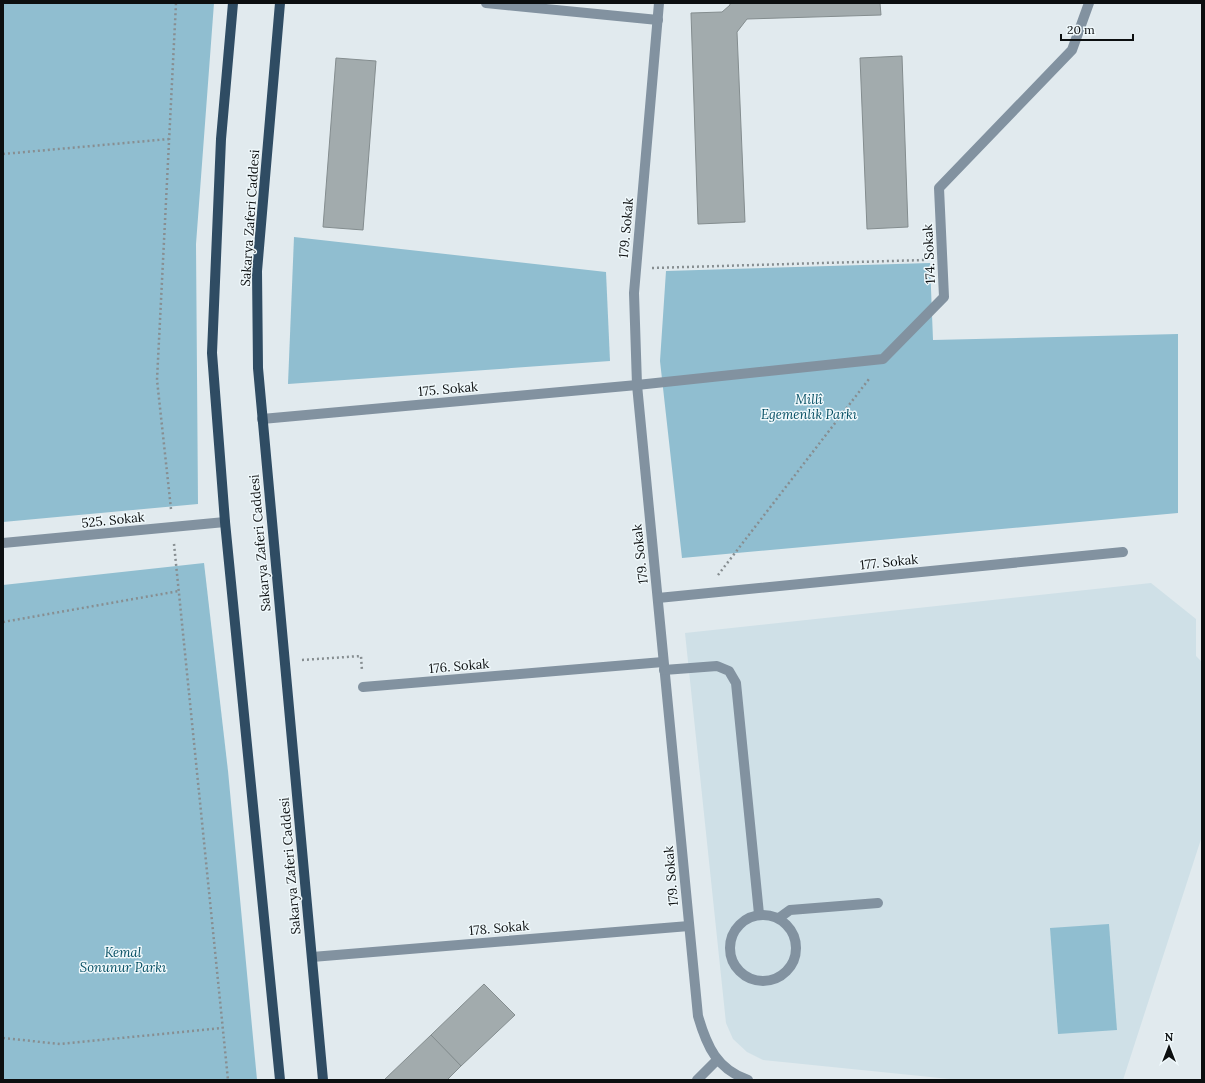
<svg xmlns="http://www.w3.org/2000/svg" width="1205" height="1083" viewBox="0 0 1205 1083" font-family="Lora,serif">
<rect width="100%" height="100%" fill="#e1eaee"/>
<polygon fill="#cfe0e7" points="1151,583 1196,619 1196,656 1202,662 1202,836 1123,1080 960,1080 763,1060 747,1052 733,1039 726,1023 685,633"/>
<g fill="#90bed0">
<polygon points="3,3 214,3 196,244 198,504 3,522"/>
<polygon points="294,237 606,272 610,361 288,384"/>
<polygon points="930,263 933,340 1178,334 1178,513 682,558 660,361 666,271"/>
<polygon points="204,563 228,771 257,1080 3,1080 3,585"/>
<polygon points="1109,924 1117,1030 1058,1034 1050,928"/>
</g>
<g fill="#a2abad" stroke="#848d8f">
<polygon points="730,3 880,3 881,15 747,19 737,32 745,222 698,224 691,13 722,12 730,5"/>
<polygon points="902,56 908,227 867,229 860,58"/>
<polygon points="336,58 376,61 363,230 323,227"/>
<polygon points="484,984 515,1015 461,1066 431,1035"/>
<polygon points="431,1035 461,1066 447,1080 384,1080"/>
</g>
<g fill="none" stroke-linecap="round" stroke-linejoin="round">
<g stroke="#878e91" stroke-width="2.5" stroke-dasharray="2 3" stroke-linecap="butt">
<polyline points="3,154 169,139"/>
<polyline points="652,268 925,260"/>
<polyline points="171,509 157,380 176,3"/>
<polyline points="174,544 228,1080"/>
<polyline points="718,575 869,379"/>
<polyline points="3,622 179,591"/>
<polyline points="302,660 361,656 362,671"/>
<polyline points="3,1038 60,1044 222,1028"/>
</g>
<g stroke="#8292a0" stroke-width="10">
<polyline points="486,3 658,20"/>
<path d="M 659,3 L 634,293 L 637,385 L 698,1016 C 707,1047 717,1069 748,1080"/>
<polyline points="262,419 637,385 883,359 944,297 939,188 1072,50 1089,3"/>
<polyline points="3,543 225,522"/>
<polyline points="658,598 1123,552"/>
<polyline points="664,670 717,666 729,671 736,683 759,914"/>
<polyline points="363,687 663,662"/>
<circle cx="763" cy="948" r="33"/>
<polyline points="779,918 790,910 878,903"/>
<polyline points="312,957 689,926"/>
<polyline points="697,1080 717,1060"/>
</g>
<g stroke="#2f4c63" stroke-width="10">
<polyline points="233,3 221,139 212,353 225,522 280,1080"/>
<polyline points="280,3 257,271 258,368 323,1080"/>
</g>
</g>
<g text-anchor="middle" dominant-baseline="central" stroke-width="3" stroke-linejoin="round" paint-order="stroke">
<g font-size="13" fill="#0c0f10" stroke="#eff8fb">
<text transform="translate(250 218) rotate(-86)">Sakarya Zaferi Caddesi</text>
<text transform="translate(626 228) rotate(-85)">179. Sokak</text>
<text transform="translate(929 254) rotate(-93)">174. Sokak</text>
<text transform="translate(448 389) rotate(-5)">175. Sokak</text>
<text transform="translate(113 520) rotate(-6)">525. Sokak</text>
<text transform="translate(260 543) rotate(-95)">Sakarya Zaferi Caddesi</text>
<text transform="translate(640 554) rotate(-96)">179. Sokak</text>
<text transform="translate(889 562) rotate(-6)">177. Sokak</text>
<text transform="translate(459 666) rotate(-5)">176. Sokak</text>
<text transform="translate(290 866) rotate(-95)">Sakarya Zaferi Caddesi</text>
<text transform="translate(671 876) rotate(-95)">179. Sokak</text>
<text transform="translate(499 928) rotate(-5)">178. Sokak</text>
</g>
<g font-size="13" font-style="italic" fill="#054e63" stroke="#eff8fb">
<text x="809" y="399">Millî<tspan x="809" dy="15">Egemenlik Parkı</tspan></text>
<text x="123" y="952">Kemal<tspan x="123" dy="15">Sonunur Parkı</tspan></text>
</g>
</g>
<rect width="1205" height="1083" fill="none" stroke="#0c0f10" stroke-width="8"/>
<g transform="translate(1169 1047)" stroke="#eff8fb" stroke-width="3" paint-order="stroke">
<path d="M0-3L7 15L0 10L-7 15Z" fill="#0c0f10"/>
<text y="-6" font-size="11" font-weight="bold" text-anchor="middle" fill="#0c0f10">N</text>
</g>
<path d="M1061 34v6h72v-6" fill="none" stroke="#0c0f10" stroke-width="2"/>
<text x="1067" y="34" font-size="12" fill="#0c0f10" stroke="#eff8fb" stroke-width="3" paint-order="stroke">20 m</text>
</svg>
